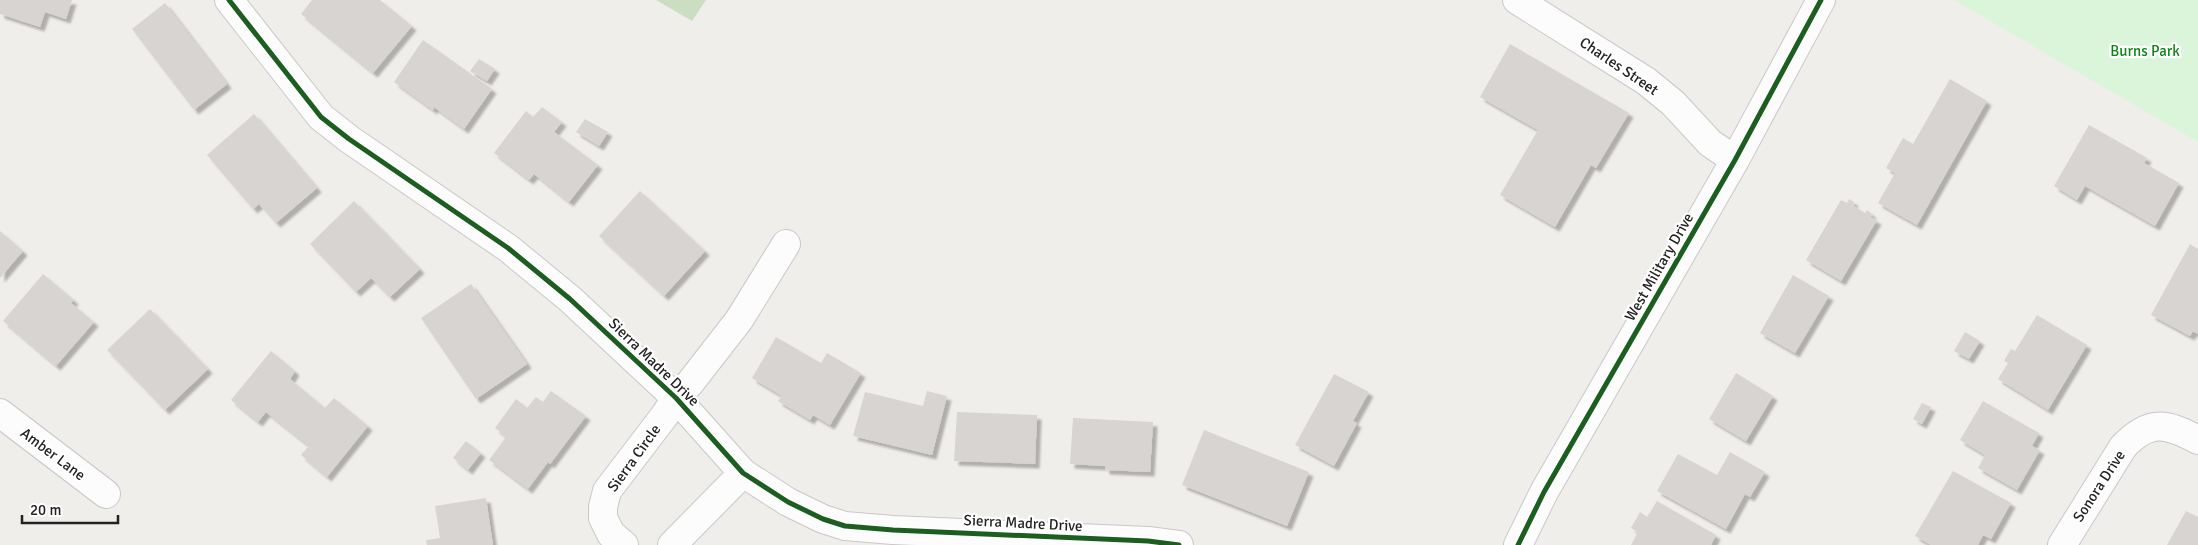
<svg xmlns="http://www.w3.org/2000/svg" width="2198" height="545" viewBox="0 0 2198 545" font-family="Signika,sans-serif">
<defs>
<filter id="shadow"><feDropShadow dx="4.5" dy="4.5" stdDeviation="1" flood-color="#0004"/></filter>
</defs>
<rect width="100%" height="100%" fill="#f0eeeb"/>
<polygon fill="#cbdec1" points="656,0 706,0 692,21"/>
<polygon fill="#daf5da" points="1954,0 2198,0 2198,142"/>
<g fill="#d7d4d2" filter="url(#shadow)">
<polygon points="0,0 72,0 66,19 45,12 40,27 0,14"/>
<polygon points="312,0 380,0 412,26 373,73 301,14"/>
<polygon points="165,3 227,84 194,110 132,29"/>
<polygon points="423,40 492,89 464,129 434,107 433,110 394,82"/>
<polygon points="1510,44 1629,113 1596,168 1591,165 1555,227 1500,195 1538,130 1480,97"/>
<polygon points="479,59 495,69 487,81 470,71"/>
<polygon points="1950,79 1987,101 1917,225 1878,203 1895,173 1886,168 1903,138 1913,144"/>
<polygon points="542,107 562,122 554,132 598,165 569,202 534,174 529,180 494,153 526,111 533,117"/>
<polygon points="254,114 317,188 276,223 259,204 253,209 207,155"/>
<polygon points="585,119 608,132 599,146 576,132"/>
<polygon points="2089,125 2147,158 2144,163 2179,183 2155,226 2085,186 2077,200 2054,186"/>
<polygon points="640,191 705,251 664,296 599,236"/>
<polygon points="1849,199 1854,202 1852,205 1865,213 1867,210 1872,214 1870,217 1877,220 1841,281 1806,260 1841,200 1847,203"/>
<polygon points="354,201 420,269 390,297 371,278 356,292 310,244"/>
<polygon points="0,231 23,251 0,278"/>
<polygon points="2190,244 2198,249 2198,334 2193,331 2190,336 2151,315"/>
<polygon points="43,274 74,300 71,303 94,322 56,366 3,321"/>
<polygon points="1793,275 1829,296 1795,353 1760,333"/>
<polygon points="471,284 527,364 476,399 421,318"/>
<polygon points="150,309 208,369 165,410 107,350"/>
<polygon points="2037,315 2087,345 2048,410 1998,379 2008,363 2004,361 2011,349 2015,351"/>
<polygon points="1965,332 1980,341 1969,359 1954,351"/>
<polygon points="776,337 821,363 827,353 861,373 830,425 813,415 810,420 778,401 782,396 752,378"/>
<polygon points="271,351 295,371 290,379 325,408 334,398 368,426 327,477 301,455 309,446 266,412 258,422 231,400"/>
<polygon points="1736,373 1773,396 1746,441 1709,419"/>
<polygon points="1334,374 1369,392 1353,421 1357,423 1334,466 1295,445"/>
<polygon points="551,391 586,416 550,464 548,462 528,489 489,460 506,437 495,428 516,399 527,408 536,397 543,402"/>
<polygon points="927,391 947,396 932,455 853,436 865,392 923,406"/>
<polygon points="1983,401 2039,433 2032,446 2040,450 2017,490 1978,468 1985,455 1960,440"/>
<polygon points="1922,403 1931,407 1922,424 1913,419"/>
<polygon points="957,412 1037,415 1035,464 954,461"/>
<polygon points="1073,418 1153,422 1150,472 1105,470 1105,466 1070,464"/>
<polygon points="1204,430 1309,472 1287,526 1182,485"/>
<polygon points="466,441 481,453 468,470 453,458"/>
<polygon points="1730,452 1765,472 1750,497 1745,494 1726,529 1657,491 1678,454 1717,475"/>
<polygon points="1953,471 2011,503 1991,539 1983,535 1978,545 1931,545 1915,536"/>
<polygon points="486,498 493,545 427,545 426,540 440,538 435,506"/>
<polygon points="1657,501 1716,535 1711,545 1631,545 1638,532 1631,528 1640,512 1647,517"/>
<polygon points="2186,511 2198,517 2198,545 2167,545"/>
</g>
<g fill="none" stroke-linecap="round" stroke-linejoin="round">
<defs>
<g id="minor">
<polyline points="229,0 321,117 349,139 508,248 570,299 676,398 743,473 788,502 823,519 845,526 893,530 1148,541 1179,545"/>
<polyline points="1517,0 1646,81 1673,103 1710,143 1735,160"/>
<polyline points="0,413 106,494"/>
<polyline points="624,545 611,534 603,518 603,507 607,491 665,415 676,398 690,383 739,320 786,244"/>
<polyline points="672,545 743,473"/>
<polyline points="1518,545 1544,492 1735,160 1821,0"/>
<path d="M 2062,545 L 2123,447 C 2149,419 2166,423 2198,440"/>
</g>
</defs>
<use href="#minor" stroke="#c9c8c7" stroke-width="30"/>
<use href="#minor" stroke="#fdfcfc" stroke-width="28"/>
<defs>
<g id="cycleway">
<polyline points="229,0 321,117 349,139 508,248 570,299 676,398 743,473 788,502 823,519 845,526 893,530 1148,541 1179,545"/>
<polyline points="1518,545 1544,492 1735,160 1821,0"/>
</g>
</defs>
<use href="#cycleway" stroke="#fff" stroke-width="8"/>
<use href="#cycleway" stroke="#1b5e20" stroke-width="5"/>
</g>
<g text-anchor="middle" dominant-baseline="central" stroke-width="4.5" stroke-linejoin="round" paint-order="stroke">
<g font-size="15" fill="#0c8416" stroke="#fff">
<text x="2145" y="51">Burns Park</text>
</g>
<g font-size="15" fill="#222" stroke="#fff">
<text transform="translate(1619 66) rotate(34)">Charles Street</text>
<text transform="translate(1659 267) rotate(-60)">West Military Drive</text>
<text transform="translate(654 362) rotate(44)">Sierra Madre Drive</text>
<text transform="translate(53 454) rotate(37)">Amber Lane</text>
<text transform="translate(634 458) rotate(-54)">Sierra Circle</text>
<text transform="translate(2099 486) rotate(-57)">Sonora Drive</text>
<text transform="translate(1023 523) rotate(3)">Sierra Madre Drive</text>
</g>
</g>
<path d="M22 515v8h96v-8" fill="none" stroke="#222222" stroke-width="2.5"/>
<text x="30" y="515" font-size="15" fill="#222222" stroke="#ffffff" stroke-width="4" paint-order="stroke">20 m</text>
</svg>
